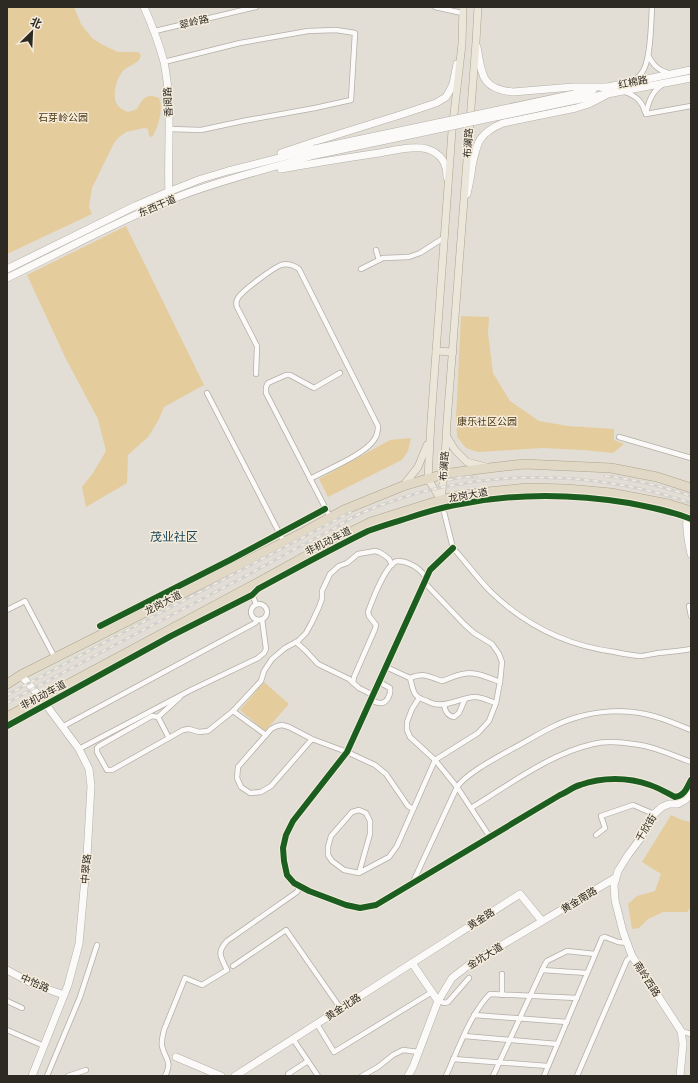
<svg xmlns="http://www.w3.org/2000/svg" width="698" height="1083" viewBox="0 0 698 1083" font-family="Quicksand,'Noto Sans SC',sans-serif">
<rect width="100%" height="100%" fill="#e2ded5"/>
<g fill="#e5cc9c">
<path d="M 7,7 L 74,7 L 81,24 L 92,38 L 103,45 L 118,52 L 138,52 L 141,55 C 140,64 128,65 123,71 C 116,79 112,96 117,104 C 119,108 124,110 128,112 L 137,109 C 143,98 146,93 159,98 C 164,108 158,126 153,136 L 151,137 L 149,136 L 148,129 L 144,128 L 126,132 L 118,138 L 113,145 L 92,188 L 89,207 L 92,214 L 7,254 Z"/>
<polygon points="126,226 204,385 164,407 158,421 148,437 128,455 127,483 86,507 82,487 93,473 106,451 98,419 66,359 27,275"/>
<polygon points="461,316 489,317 488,333 493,373 510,401 539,421 568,426 614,429 614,440 624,444 613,453 583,450 542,448 478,452 466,448 457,437 456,418"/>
<polygon points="411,438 408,451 402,460 328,497 319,479 390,440"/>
<polygon points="264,682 289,704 265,731 240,710"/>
<polygon points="671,815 682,820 691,822 691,907 687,912 663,912 648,919 639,928 632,929 628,904 637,896 655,891 661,874 642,862"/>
</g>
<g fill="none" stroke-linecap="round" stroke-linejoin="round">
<defs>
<g id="street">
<polyline points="435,7 462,13"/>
<polyline points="155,31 256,7"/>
<path d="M 648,55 C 653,65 658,70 668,73"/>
<polyline points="164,62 240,43 308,31 336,30 355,33 351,100 315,108 243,121 201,130 169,129"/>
<path d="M 634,81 C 638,77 642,74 644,69 C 651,55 651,23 652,7"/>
<path d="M 625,92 C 636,96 642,101 645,112"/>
<polyline points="646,114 691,106"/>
<path d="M 646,114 C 648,103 652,91 662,85"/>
<polyline points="376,250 379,260"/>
<polyline points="361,269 383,258 409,257 420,253 445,237"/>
<path d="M 256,374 L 257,346 L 237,307 C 236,304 236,301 238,298 C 242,291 273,268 281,265 C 288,263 293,265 299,269 L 378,426 C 378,431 377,436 374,440 C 364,455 326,470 310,479"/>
<polyline points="207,393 284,542"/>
<polyline points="619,437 691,458"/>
<polyline points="441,500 453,548"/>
<polyline points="330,517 266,393 266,387 268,383 286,375 290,375 314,388 340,373"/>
<path d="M 453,548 L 430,570 L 347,752 L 293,821 L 286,835 L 283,848 L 284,861 L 287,875 L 294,883 L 309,891 L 346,905 L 360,908 L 376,905 L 560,795 C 567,792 573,787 580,785 C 602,777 628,777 650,785 C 659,788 667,793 675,797 C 685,796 687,787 691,780"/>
<path d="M 453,548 C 466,562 477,578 491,592 C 525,625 568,646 615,652 C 623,654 631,655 639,656 C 645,656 652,654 658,653 C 669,652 680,651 691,649"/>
<polyline points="249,587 256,604"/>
<circle cx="259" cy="612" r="8"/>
<polyline points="689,606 691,616"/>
<polyline points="7,610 25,601 55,658"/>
<polyline points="296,642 306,651 318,664 349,679 359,688 373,695"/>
<path d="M 386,667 L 410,678 C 414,692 412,696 427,701 C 429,702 433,704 435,704 C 449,707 462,697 475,697 C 482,697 489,701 496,703"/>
<path d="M 410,678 C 423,672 429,677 442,681 C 449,679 456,675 463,674 C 475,671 489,678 500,682"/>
<path d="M 353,683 L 354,677 L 375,629 L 376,625 L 369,616 L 368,612 C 372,601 386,564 397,561 C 401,561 406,562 410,564 C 417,567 422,571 426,578"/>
<polyline points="419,698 412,709 407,722 407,730 410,737 435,760 457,787 490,837"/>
<path d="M 371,700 C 373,701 377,703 380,703 C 387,704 391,694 390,688 L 379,682"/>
<path d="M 444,705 C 445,711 447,716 454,717 L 459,713 L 465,699"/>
<polyline points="233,711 266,735"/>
<polyline points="158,717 152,716 99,746 97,748 97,752 107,770 112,770 183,730 189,729 199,732 208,731 233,711 261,681 264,671 272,659 285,648 298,641 306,633 312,622 319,607 322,599 322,591 330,574 339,566 347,563 358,554 375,551 379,552 384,555 389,559 392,565"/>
<polyline points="62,727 255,623 258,620"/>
<polyline points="169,738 158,717 180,697"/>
<polyline points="312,739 271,786 261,792 250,793 241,787 237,778 238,767 271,729 277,726 282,725 289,727 312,739 347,752 375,765 386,774 408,806 413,809"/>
<polyline points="79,749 191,690 258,658 264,653 266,649 262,619"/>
<path d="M 471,808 C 509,785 549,754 593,744 C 605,741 620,742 633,744 C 653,746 672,755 691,762"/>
<polyline points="596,835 605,828 601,816 633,805 654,814"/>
<polyline points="359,873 370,834 370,821 366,813 359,810 352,812 331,836 328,847 328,855 332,861 344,870 359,873 389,857 397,846 435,760 478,733 489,721 496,703 500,682 502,662 499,654 492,644 474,633 464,624 424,582"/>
<path d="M 413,882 L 457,787 C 467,773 496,758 512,749 C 533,738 555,723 578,717 C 598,711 624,709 645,714 C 661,717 676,724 691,730"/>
<polyline points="233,966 286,930 341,1009"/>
<polyline points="542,970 587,973"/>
<polyline points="502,995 502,974"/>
<polyline points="7,1001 22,1008"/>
<polyline points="438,1001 445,1003 448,1002 469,978"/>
<polyline points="474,1015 567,1022"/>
<polyline points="317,1024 334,1052 432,992"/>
<polyline points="7,1030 44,1046"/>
<polyline points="681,1031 691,1034"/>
<polyline points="464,1036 557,1044"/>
<polyline points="293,1039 318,1076"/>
<polyline points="453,1059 548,1066"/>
<polyline points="47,1076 80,997 97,945"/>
<polyline points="68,1076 86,1070"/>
<path d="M 165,1076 C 173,1060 165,1060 162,1046 C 161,1041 163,1035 164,1030 L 185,978 L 202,985 L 227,970 C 221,957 216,953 227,941 L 297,892 L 300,886"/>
<polyline points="290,1076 288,1074 308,1061"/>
<polyline points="362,1076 378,1067 393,1055 403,1050 419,1052"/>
<path d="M 446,1076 C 458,1050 470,1014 490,994 L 577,998"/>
<polyline points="493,1076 544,966 547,961 567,951 595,954"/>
<polyline points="544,1076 602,938 605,937 618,942 627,943"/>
<polyline points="577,1076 627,960 632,956"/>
</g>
<g id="secondary">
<path d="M 144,7 C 152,25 159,43 164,62 C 173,106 167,151 169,195"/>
<path d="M 477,47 C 482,73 480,89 513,92 L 573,87 L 606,87"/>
<polyline points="603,88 691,70"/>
<polyline points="574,94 593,90"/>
<polyline points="576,100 691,78"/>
<polyline points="281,153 323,139 403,114 436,103 446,97 449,92 453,84 457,64"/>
<path d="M 281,169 C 313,163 346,158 379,153 C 392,151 414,145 427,149 C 441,153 447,164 447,177"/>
<path d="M 467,194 C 469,185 471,175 472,166 C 477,142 479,133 503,123 L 576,108 L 589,104 L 608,94"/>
<polyline points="7,269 135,206 168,192 201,179 228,171 314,149"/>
<path d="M 7,278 C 63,251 117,221 175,198 C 220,180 268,169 315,155"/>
<path d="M 688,510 C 685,525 688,540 691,554"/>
<polyline points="21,675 41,698 79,749 89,769 91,786 87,856 79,944 68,985 32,1076"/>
<polyline points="412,963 520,894 542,921"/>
<polyline points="7,970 33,984 64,995"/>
<polyline points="176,1057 221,1076"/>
<polyline points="235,1076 412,963 438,1001"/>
<polyline points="408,1076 413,1067 438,1001 452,978 470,964 615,878"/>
<polyline points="680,1076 683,1044 681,1031 632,956 623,932 615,900 614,885 618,871 628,855 640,839 646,826 654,814 662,807 669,804 678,804 685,800 691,794"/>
</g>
<g id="primary">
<polyline points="436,351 453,352"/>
<polyline points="447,437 455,450 467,462 486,467"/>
<polyline points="403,486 418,467 427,445"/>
<polyline points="441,500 428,479 431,421 452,131 462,44 463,7"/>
<polyline points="441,500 444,474 447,422 476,42 478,7"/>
</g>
<g id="highway">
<polyline points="7,684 21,675 304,532 344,510 403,486 444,474 480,469 524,464 611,468 657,477 691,488"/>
<polyline points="7,717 272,575 333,541 371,522 441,500 456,496 488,492 527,488 567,489 611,493 668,504 691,511"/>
</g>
</defs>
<use href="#street" stroke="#b3afa8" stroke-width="6"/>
<use href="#secondary" stroke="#b3afa8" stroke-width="8"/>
<use href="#primary" stroke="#aea48d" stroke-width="8"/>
<use href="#highway" stroke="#aea48d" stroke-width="10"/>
<use href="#street" stroke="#fbfaf9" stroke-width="4.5"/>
<use href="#secondary" stroke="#fbfaf9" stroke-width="7"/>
<use href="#primary" stroke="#ebe6da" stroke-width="7"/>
<use href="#highway" stroke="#e1d9c6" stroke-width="9"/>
<defs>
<g id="rail">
<path d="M 605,476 C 635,479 663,487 691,496"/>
<polyline points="448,480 463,477 476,477"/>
<polyline points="7,695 107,641 351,512"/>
<path d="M 7,703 C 84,661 162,620 240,579 C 272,562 303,544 335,528 C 344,522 354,516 364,512 C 466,468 586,467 691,503"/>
</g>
</defs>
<use href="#rail" stroke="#d3d1cf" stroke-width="3"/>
<use href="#rail" stroke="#f5ecdc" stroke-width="1.5" stroke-dasharray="4.5" stroke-linecap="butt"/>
<defs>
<g id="secondary-bridge">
<polyline points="314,149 574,94"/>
<polyline points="315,155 576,100"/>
</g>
</defs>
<use href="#secondary-bridge" stroke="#b3afa8" stroke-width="8" stroke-linecap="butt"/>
<use href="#secondary-bridge" stroke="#fbfaf9" stroke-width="7"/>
<defs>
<g id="cycleway">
<path d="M 453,548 L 430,570 L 347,752 L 293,821 L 286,835 L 283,848 L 284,861 L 287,875 L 294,883 L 309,891 L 346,905 L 360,908 L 376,905 L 560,795 C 567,792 573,787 580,785 C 602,777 628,777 650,785 C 659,788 667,793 675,797 C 685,796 687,787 691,780"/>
<polyline points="100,626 230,560 325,509"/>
<path d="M 7,726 L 171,636 L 252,595 L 258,589 C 295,569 331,549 368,531 C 381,526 395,522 408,518 C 426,512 443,507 461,504 C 517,493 574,494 629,503 C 650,507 671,511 691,519"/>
</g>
</defs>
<use href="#cycleway" stroke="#f5ecdc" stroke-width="8"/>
<use href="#cycleway" stroke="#1b5e20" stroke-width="6"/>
</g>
<g text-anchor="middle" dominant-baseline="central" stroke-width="3" stroke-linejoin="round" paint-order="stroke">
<g font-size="10" fill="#2d2923" stroke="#f5ecdc">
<text transform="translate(194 22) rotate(-14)">翠岭路</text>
<text transform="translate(633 82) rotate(-11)">红棉路</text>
<text transform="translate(168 102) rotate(-93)">香阅路</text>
<text transform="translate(468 143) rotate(-86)">布澜路</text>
<text transform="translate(157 206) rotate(-23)">东西干道</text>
<text transform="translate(444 466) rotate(-86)">布澜路</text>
<text transform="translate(468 495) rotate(-10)">龙岗大道</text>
<text transform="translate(328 541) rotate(-27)">非机动车道</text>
<text transform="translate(163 603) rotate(-27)">龙岗大道</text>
<text transform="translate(43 695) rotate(-28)">非机动车道</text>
<text transform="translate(646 828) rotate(-58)">千欣街</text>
<text transform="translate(86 869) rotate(-85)">中翠路</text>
<text transform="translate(579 900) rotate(-31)">黄金南路</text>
<text transform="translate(481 919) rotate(-33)">黄金路</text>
<text transform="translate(485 956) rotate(-32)">金坑大道</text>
<text transform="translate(647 979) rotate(57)">南岭西路</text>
<text transform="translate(35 983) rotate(23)">中怡路</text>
<text transform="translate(343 1007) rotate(-33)">黄金北路</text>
</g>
<g font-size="10" fill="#4b3710" stroke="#f5ecdc">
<text x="63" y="117">石芽岭公园</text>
<text x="487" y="421">康乐社区公园</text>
</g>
<g font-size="12" fill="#19455a" stroke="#f5ecdc">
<text x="174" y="536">茂业社区</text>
</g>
</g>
<rect width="698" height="1083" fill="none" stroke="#2d2923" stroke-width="16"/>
<g transform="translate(32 32) rotate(24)" stroke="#f5ecdc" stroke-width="3" paint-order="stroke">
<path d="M0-3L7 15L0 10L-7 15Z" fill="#2d2923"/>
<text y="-6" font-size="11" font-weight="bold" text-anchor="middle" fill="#2d2923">北</text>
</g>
</svg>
